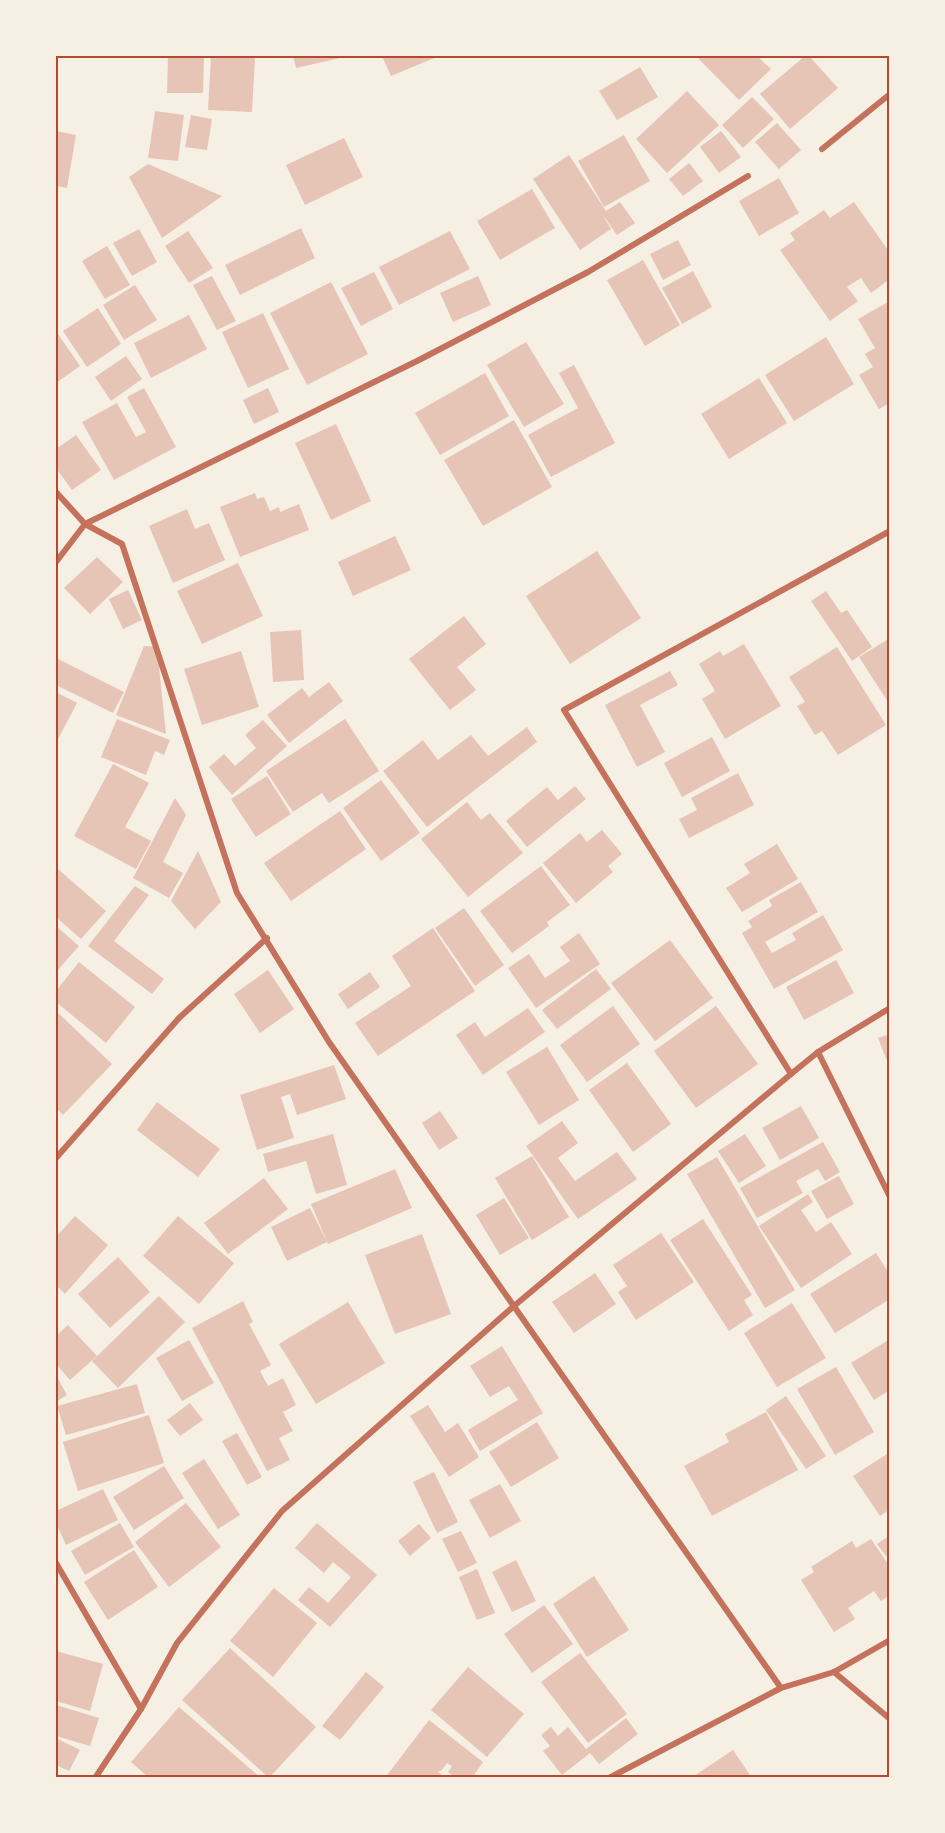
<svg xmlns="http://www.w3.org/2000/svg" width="945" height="1833" viewBox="0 0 945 1833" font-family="'Playfair Display',serif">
<rect width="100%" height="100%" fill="#f6efe4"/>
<g fill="#e6c5b7">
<polygon points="168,56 204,56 203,93 167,93"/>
<polygon points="211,56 255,58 252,112 208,110"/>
<polygon points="293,56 349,56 296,68"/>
<polygon points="382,56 439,56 391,76"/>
<polygon points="696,56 757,56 771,69 739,100"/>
<polygon points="805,56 809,56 838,88 790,129 760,94"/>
<polygon points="640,67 658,97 617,120 599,91"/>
<polygon points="687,91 719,125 667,173 636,139"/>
<polygon points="752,97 774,119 743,148 722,125"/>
<polygon points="155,111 184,115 178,161 148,158"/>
<polygon points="191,115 212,119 207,150 185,147"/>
<polygon points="777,123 801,150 779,169 755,142"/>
<polygon points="56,131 76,135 67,188 56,186"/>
<polygon points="721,131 741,157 719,173 700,147"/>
<polygon points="624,135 650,181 604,207 578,161"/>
<polygon points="344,138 363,177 305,205 286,165"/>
<polygon points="569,155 606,211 620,202 635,223 617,235 602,214 611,229 580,250 533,179"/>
<polygon points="689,163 703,181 683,196 669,179"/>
<polygon points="148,164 222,196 162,238 129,177"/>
<polygon points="779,178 799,213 759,236 739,201"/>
<polygon points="532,189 555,228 500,260 477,221"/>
<polygon points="854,202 890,253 890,279 871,293 861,278 847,287 858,301 830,321 780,250 795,240 790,233 824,210 830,218"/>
<polygon points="301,228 315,258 240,295 225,265"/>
<polygon points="139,229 157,262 132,276 113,243"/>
<polygon points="188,231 213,268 189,283 165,246"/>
<polygon points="450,231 470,269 399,305 379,267"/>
<polygon points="678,240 691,265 663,280 650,254"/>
<polygon points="107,246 130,285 105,299 82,261"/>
<polygon points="643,260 680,325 645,346 607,280"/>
<polygon points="693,271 712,307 682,324 662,288"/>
<polygon points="374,272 393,309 361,326 341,288"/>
<polygon points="212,276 236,321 217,330 193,285"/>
<polygon points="478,276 491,305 453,322 440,293"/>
<polygon points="331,282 368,354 307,385 270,313"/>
<polygon points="135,285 157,320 124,340 103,305"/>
<polygon points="890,301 890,403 879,409 859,375 873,367 865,354 875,348 858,319"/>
<polygon points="98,308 121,344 87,367 63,331"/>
<polygon points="263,313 289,369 248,388 222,332"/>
<polygon points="189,315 207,349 151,378 134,343"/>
<polygon points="58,334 80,366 56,383 56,335"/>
<polygon points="826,337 854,384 794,421 765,375"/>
<polygon points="526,342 564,404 524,427 487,365"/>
<polygon points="126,356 142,379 111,401 95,377"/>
<polygon points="574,365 615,443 551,477 528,435 578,408 559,373"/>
<polygon points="485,373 509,416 440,455 415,413"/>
<polygon points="759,378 787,423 729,459 701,414"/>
<polygon points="144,388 176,447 114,480 82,422 117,403 136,437 146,432 127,397"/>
<polygon points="268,388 279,412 254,424 243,400"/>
<polygon points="514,420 552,487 483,526 444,460"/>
<polygon points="336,424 371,501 331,520 295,443"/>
<polygon points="76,435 101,470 72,490 56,468 56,449"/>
<polygon points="255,493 257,499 264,497 270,511 279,507 280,512 299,504 309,530 240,557 220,507"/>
<polygon points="187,509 195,529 209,523 225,560 173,583 149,526"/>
<polygon points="395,536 411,570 353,596 338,562"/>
<polygon points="597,551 641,618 570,664 526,596"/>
<polygon points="97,557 123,582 90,614 64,588"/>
<polygon points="238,563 263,616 202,644 177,591"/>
<polygon points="128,590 142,620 123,629 109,599"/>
<polygon points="826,591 841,613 847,610 872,647 852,661 811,601"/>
<polygon points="464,616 486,644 457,667 476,690 450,710 409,659"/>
<polygon points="301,630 304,680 273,682 270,632"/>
<polygon points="890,638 890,705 859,657"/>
<polygon points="744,644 781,706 725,739 702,699 715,691 699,664 720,651 723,656"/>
<polygon points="144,646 157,647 166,734 116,715"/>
<polygon points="837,647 886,725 838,755 822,731 815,735 797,706 805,702 789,677"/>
<polygon points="241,651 259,707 202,725 184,669"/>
<polygon points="56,658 124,692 113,713 56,685"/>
<polygon points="670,671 678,685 640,705 665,752 637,767 605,705"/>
<polygon points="329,682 343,701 289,743 267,715 302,688 309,697"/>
<polygon points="56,692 77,703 56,743"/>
<polygon points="117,719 170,740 164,755 155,751 146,775 101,757"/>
<polygon points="345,719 379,771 329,803 322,793 293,812 266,771"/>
<polygon points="263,720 287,746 232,795 209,767 224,754 235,766 256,748 245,735"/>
<polygon points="527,727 537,742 427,827 383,771 423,740 438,760 471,735 488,756"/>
<polygon points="712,737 730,771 682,797 664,763"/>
<polygon points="113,764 149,783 125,827 151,841 136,869 74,836"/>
<polygon points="738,773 754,805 689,838 679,819 697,810 691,798"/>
<polygon points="267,776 291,814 256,837 231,799"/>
<polygon points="381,780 420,833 381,861 343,808"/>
<polygon points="575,786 586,799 527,847 506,821 547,787 558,800"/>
<polygon points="175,798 186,815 163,862 183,873 169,898 133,878"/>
<polygon points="467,802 481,820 490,813 523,853 468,897 421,839"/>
<polygon points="340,811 366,849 291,901 264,863"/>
<polygon points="602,830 622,854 608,866 613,872 576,903 543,863 580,833 587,842"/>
<polygon points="777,844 798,879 742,912 726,888 750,873 744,864"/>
<polygon points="198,851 221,902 195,929 171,901"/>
<polygon points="541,866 570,905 547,922 549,926 512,953 480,911"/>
<polygon points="58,869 106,911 81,939 56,917 56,872"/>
<polygon points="801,882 818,912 765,942 772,953 796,940 792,933 823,915 843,950 774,989 742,933 752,927 748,921 772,906 769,900"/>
<polygon points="135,886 149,895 114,941 164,979 152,994 88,946"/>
<polygon points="464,908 504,965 475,986 435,928"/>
<polygon points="56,926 79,946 56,972"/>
<polygon points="433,928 475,991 378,1056 355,1023 411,986 392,956"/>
<polygon points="579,933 600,964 536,1008 508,968 529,954 545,978 570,961 560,947"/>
<polygon points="670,940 713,998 655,1041 611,983"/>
<polygon points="836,960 854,993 804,1020 786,987"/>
<polygon points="79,962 135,1007 106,1043 56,1002 56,991"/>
<polygon points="596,969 611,989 557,1029 542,1010"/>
<polygon points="268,970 294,1009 260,1033 234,994"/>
<polygon points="370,972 380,987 348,1009 338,994"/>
<polygon points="613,1006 640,1044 587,1082 560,1045"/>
<polygon points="716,1006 758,1064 696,1108 654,1051"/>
<polygon points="528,1008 545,1032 483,1075 456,1035 475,1022 485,1037"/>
<polygon points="56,1011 112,1064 63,1115 56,1108"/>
<polygon points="890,1034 890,1066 889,1066 878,1038"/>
<polygon points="547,1047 579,1100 539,1125 506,1072"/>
<polygon points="627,1063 671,1124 633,1152 589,1090"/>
<polygon points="334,1065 346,1099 297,1115 290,1094 281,1097 294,1138 257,1150 240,1095"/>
<polygon points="157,1102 220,1149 198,1177 137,1130"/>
<polygon points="801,1106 819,1138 780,1160 762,1128"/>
<polygon points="440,1111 458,1138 439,1150 422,1123"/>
<polygon points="562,1121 578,1143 558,1158 575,1181 617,1152 637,1179 578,1219 526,1146"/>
<polygon points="333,1134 347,1185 316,1194 306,1161 268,1172 263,1154"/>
<polygon points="745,1134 766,1166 739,1183 718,1151"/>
<polygon points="823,1142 840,1172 825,1181 818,1169 796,1181 803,1193 757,1218 740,1188"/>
<polygon points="532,1156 569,1217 532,1240 495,1178"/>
<polygon points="717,1157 795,1290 765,1308 687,1174"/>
<polygon points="395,1169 412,1208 328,1244 311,1204"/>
<polygon points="839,1176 854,1204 827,1219 811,1191"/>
<polygon points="264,1178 288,1209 228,1254 204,1223"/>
<polygon points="808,1194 813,1202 801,1210 816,1232 831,1222 852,1254 801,1288 759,1226"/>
<polygon points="504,1198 529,1238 500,1255 476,1215"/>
<polygon points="310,1208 327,1242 287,1261 271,1227"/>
<polygon points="75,1216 108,1245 65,1294 56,1285 56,1237"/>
<polygon points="178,1216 234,1263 199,1304 143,1256"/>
<polygon points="703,1219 752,1295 744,1300 753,1315 729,1331 670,1240"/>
<polygon points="661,1233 694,1282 636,1320 618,1292 627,1286 613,1265"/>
<polygon points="422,1234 451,1314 395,1334 365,1255"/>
<polygon points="876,1253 890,1275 890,1299 835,1333 810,1294"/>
<polygon points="118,1257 150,1292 110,1328 78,1294"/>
<polygon points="595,1273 616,1304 574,1333 552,1302"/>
<polygon points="159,1296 185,1322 118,1388 92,1361"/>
<polygon points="243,1301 253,1322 249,1324 271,1365 260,1371 268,1386 283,1378 296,1405 283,1412 293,1431 279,1438 290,1460 267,1471 192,1328"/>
<polygon points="348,1302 385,1363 316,1404 279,1344"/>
<polygon points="792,1303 826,1358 777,1387 744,1333"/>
<polygon points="68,1325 97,1356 70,1380 56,1364 56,1336"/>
<polygon points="890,1339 890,1390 874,1400 851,1363"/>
<polygon points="189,1340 214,1383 182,1401 156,1358"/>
<polygon points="502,1346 543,1413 480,1451 468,1430 518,1400 509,1386 490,1397 470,1366"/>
<polygon points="836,1367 874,1432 835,1455 797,1389"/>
<polygon points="56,1375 67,1395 56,1402"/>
<polygon points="137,1384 145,1413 66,1435 57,1406"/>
<polygon points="786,1396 826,1456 806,1469 766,1410"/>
<polygon points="190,1403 203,1420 180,1436 167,1420"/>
<polygon points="428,1405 445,1432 458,1423 479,1457 449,1477 410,1416"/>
<polygon points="766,1412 798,1470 712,1516 684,1466 729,1442 725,1434"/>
<polygon points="149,1415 164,1463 78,1491 63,1442"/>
<polygon points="537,1422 559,1458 511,1487 489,1452"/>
<polygon points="237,1433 262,1477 247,1485 222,1441"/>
<polygon points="890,1452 890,1509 880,1516 853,1476"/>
<polygon points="204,1459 240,1515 218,1529 182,1473"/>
<polygon points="164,1466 184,1498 134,1530 113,1497"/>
<polygon points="434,1472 458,1522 437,1533 413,1482"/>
<polygon points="500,1484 521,1521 490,1538 469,1500"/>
<polygon points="103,1489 118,1520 66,1545 56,1523 56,1511"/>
<polygon points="186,1503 221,1547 169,1587 135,1542"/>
<polygon points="120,1523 134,1547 85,1575 71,1551"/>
<polygon points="317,1523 377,1575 330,1627 298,1600 309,1587 328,1603 351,1577 333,1562 324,1573 295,1548"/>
<polygon points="419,1524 431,1538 410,1556 398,1541"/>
<polygon points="461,1531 477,1563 458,1572 442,1539"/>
<polygon points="890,1535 890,1561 877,1544"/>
<polygon points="871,1539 890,1567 890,1595 881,1601 874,1591 848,1608 855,1619 834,1632 801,1580 814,1572 811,1567 852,1541 856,1548"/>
<polygon points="134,1550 158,1587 108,1620 84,1582"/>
<polygon points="516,1560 536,1601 512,1612 492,1572"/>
<polygon points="477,1569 495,1613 477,1620 459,1577"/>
<polygon points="594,1576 629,1630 587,1657 553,1604"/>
<polygon points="274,1588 317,1623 273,1677 230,1641"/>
<polygon points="544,1605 573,1644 532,1673 504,1634"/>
<polygon points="230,1648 316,1727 269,1778 182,1700"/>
<polygon points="56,1651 103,1664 90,1711 56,1701"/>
<polygon points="580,1653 627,1714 588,1743 541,1682"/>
<polygon points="468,1667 524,1714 487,1757 431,1710"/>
<polygon points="366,1672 384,1687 340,1740 322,1726"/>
<polygon points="56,1705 99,1718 90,1746 56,1736"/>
<polygon points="179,1707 261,1778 149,1778 131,1762"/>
<polygon points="626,1718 638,1734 599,1764 590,1753 562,1775 543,1751 550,1746 541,1735 551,1727 558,1736 568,1727 586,1749"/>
<polygon points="429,1720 483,1762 472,1778 456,1778 448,1772 452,1766 447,1763 441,1771 437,1771 445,1778 385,1778"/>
<polygon points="56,1738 80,1750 69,1771 56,1765"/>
<polygon points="733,1750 752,1778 691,1778"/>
</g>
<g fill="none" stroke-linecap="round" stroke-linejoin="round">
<g stroke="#c5725c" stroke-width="6">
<polyline points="822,149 890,94"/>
<polyline points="56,492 85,524 419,360 588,272 748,176"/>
<polyline points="56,562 85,524 122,544 237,893 329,1042 781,1688"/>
<polyline points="818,1052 890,1197"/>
<polyline points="791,1074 564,710 890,531"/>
<polyline points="56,1158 179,1018 267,938"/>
<polyline points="56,1563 141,1709"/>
<polyline points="834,1672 890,1719"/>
<polyline points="95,1778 141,1709 177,1643 282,1511 514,1306 791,1074 818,1052 890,1008"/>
<polyline points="609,1778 781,1688 834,1672 890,1640"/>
</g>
</g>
<rect width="945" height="1833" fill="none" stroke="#f6efe4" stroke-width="114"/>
<rect x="57" y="57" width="831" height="1719" fill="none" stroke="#b5482f" stroke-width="2"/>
</svg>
